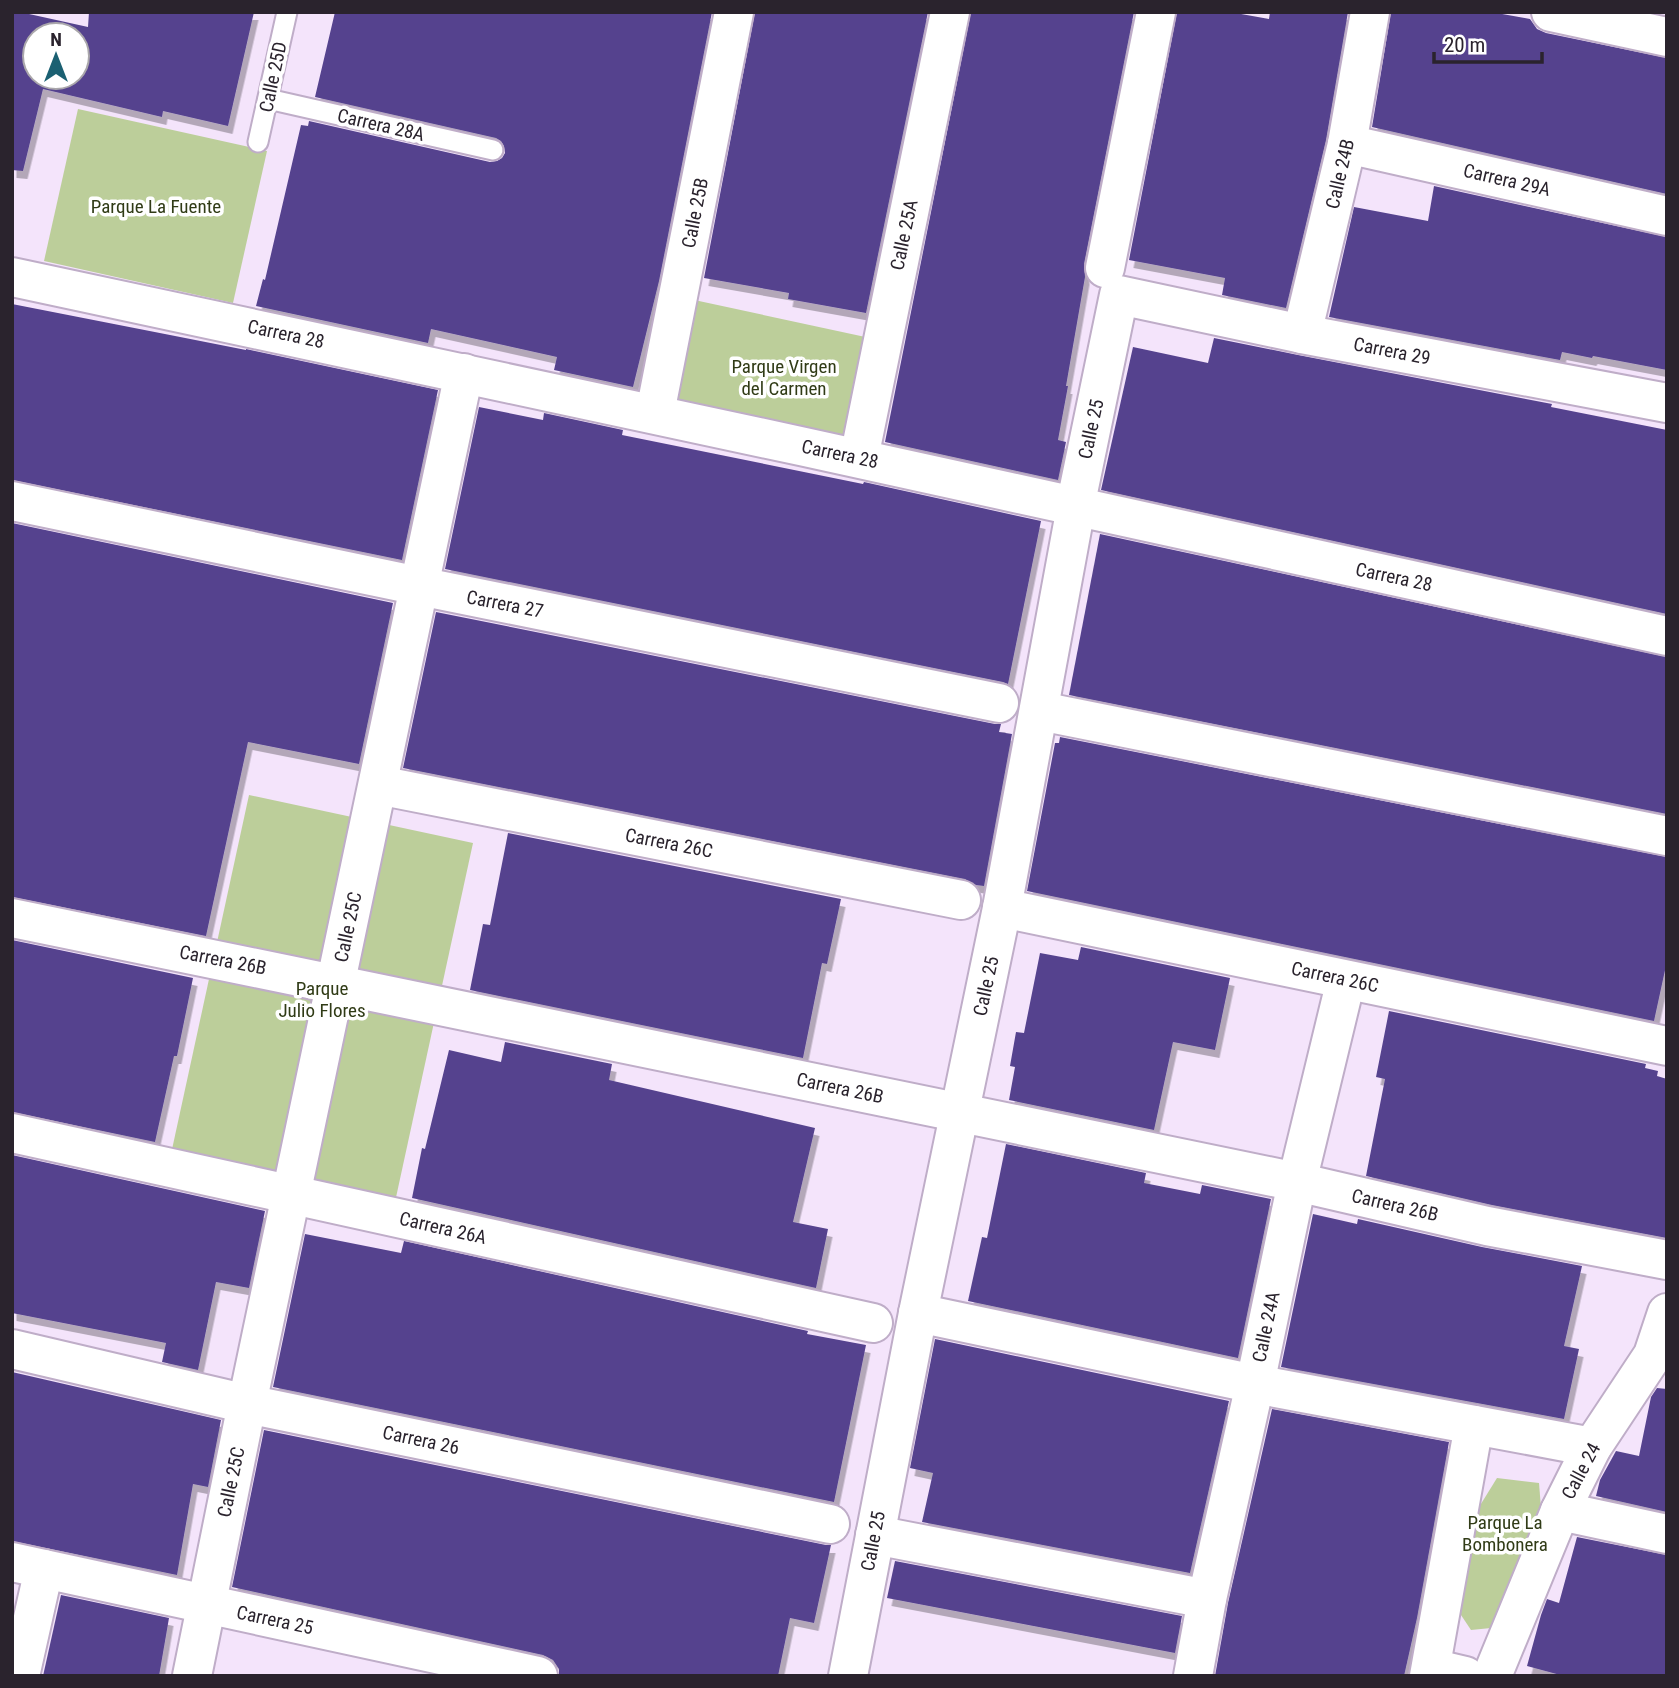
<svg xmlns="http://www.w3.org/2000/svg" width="1679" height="1688" viewBox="0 0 1679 1688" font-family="'Roboto Condensed',sans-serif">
<defs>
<filter id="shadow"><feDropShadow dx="4.5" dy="8" stdDeviation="0" flood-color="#0004"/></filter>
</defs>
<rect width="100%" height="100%" fill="#f4e4fb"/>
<g fill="#bcce9a">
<polygon points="78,109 267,151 233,303 44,261"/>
<polygon points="685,298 870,338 847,449 664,407"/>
<polygon points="249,795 473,843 395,1202 171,1154"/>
<polygon points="1497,1478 1539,1483 1543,1533 1501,1627 1471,1630 1453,1603 1471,1520"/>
</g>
<g fill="#55438e" fill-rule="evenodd" filter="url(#shadow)">
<path d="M 12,12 L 20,12 L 88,27 L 89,12 L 254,12 L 228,126 L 163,111 L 162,117 L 43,89 L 23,171 L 12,170 ZM 35,35 L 77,35 L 77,77 L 35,77 Z"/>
<polygon points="335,12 712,12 659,281 633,387 554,370 557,357 431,329 428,343 256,306 263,279 265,280 301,125 308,126 309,121 490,162 497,161 502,158 505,153 504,146 501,141 496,138 315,97"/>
<polygon points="755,12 928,12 866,313 788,299 789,293 704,278"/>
<polygon points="971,12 1134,12 1084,264 1085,277 1066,386 1068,386 1058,440 1066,442 1058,480 885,442"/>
<polygon points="1177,12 1230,12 1269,19 1270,12 1348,12 1326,140 1286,308 1222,295 1225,278 1129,260"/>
<polygon points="1391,12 1491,12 1530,19 1537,29 1546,33 1667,58 1667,194 1372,127"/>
<polygon points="1434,186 1667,237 1667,370 1593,356 1592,358 1562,352 1560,360 1329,317 1354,207 1428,221"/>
<polygon points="12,304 170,335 246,350 246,349 438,390 402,560 12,480"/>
<polygon points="1214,338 1298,355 1552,404 1551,407 1667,430 1667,614 1101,490 1133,347 1208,363"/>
<polygon points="479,407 543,420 544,413 623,430 622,435 863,484 864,482 1041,521 1008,684 1003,682 445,569"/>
<polygon points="12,523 393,603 359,764 248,742 206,936 12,897"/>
<polygon points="1100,534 1667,657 1667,814 1069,695"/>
<polygon points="436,612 995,724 1001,724 999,732 1012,734 984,886 976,885 965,879 403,768"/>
<polygon points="1060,737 1667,857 1667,961 1654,1021 1027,891 1055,743 1059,743"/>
<polygon points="508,833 841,899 827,964 822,963 803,1058 470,990 483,924 490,925"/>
<polygon points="12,940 193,978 177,1056 174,1056 155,1142 12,1112"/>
<polygon points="1081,947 1230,978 1215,1050 1173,1042 1154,1130 1009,1100 1015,1067 1010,1066 1016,1032 1024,1033 1040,953 1078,960"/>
<polygon points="1389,1011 1646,1064 1645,1068 1658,1071 1657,1076 1667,1079 1667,1238 1492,1205 1366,1176 1385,1079 1376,1077"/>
<polygon points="505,1042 612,1064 609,1080 815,1128 793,1222 828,1229 816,1288 412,1198 422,1148 425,1149 449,1050 501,1062"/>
<polygon points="1006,1144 1146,1173 1144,1183 1200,1194 1202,1185 1271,1199 1238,1358 968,1301 982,1237 987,1238"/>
<polygon points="12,1155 265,1211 249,1288 216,1282 198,1370 162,1362 166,1343 12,1313"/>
<polygon points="1313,1214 1357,1224 1358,1219 1482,1247 1582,1266 1564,1346 1579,1349 1564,1419 1281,1367"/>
<polygon points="305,1234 401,1253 404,1241 808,1331 807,1334 866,1345 834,1502 273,1387"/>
<polygon points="935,1339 1229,1401 1190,1573 922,1522 933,1473 910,1468"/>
<polygon points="12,1372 221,1420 208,1487 193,1484 177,1575 12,1541"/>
<polygon points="1657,1388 1667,1389 1667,1512 1596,1496 1600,1480 1616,1451 1639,1456 1651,1397"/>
<polygon points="1272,1409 1449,1442 1417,1618 1404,1676 1215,1676 1228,1603"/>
<polygon points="264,1430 826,1545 831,1545 814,1623 790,1618 778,1676 564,1676 559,1675 559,1669 553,1660 543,1655 232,1587"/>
<polygon points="1577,1537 1667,1555 1667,1676 1564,1676 1527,1666 1541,1615 1547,1599 1559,1603"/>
<polygon points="895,1561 1182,1616 1175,1653 887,1598"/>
<polygon points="61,1595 169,1618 159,1676 43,1676"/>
</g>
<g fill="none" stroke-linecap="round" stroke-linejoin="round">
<defs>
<g id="lane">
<polyline points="268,99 493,150"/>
<polyline points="258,142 287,12"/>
</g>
<g id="street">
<polyline points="1551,12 1667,37"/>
<polyline points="1347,144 1667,216"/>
<polyline points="1105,268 1156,12"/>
<path d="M 12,277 C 565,392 1115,516 1667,636"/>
<polyline points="1302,334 1347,144 1370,12"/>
<polyline points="655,413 734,12"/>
<polyline points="859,458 950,12"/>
<polyline points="12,501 419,586 999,703"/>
<polyline points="1040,711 1667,836"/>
<polyline points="378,785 961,900"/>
<polyline points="1002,908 1667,1046"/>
<polyline points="12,918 1297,1182 1487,1226 1667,1260"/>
<path d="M 12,1133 C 300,1195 586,1260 873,1323"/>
<polyline points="918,1313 1255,1384 1592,1447"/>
<polyline points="12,1349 247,1404 830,1524"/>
<polyline points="1560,1511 1667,1534"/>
<polyline points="875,1535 1207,1599"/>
<polyline points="12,1562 538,1676"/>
<polyline points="1431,1668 1465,1676"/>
<polyline points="20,1676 44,1569"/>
<polyline points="192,1676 247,1404 464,373"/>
<polyline points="848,1676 918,1313 1002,908 1074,518 1075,507 1119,295 1302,334 1667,403"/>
<polyline points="1193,1676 1207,1599 1255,1384 1297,1182 1346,980"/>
<polyline points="1429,1676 1474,1425"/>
<polyline points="1492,1676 1560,1511 1592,1447 1653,1355 1667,1313"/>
</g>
</defs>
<use href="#lane" stroke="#bfadc8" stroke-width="23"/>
<use href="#street" stroke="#bfadc8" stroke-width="42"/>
<use href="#lane" stroke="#fff" stroke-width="19"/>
<use href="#street" stroke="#fff" stroke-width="38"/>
</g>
<g text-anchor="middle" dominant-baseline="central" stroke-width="7" stroke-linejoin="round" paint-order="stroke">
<g font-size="19" fill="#2a232d" stroke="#fff">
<text transform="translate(273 77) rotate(-78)">Calle 25D</text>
<text transform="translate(381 125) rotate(13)">Carrera 28A</text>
<text transform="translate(1340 174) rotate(-77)">Calle 24B</text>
<text transform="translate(1507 180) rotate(13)">Carrera 29A</text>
<text transform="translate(695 213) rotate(-79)">Calle 25B</text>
<text transform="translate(904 235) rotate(-78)">Calle 25A</text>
<text transform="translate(286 334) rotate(12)">Carrera 28</text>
<text transform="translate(1392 351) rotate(11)">Carrera 29</text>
<text transform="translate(1091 429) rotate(-78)">Calle 25</text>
<text transform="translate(840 454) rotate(12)">Carrera 28</text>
<text transform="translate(1394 577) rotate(12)">Carrera 28</text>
<text transform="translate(505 604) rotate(11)">Carrera 27</text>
<text transform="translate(669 843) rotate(11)">Carrera 26C</text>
<text transform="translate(348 927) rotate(-78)">Calle 25C</text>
<text transform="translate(223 960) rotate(11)">Carrera 26B</text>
<text transform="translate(1335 977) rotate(12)">Carrera 26C</text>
<text transform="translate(986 986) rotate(-78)">Calle 25</text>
<text transform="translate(840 1088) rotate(12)">Carrera 26B</text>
<text transform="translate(1395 1205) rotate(13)">Carrera 26B</text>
<text transform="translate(443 1228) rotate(13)">Carrera 26A</text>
<text transform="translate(1266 1327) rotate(-78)">Calle 24A</text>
<text transform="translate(421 1440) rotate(12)">Carrera 26</text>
<text transform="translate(1581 1471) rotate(-62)">Calle 24</text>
<text transform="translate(231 1482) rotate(-78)">Calle 25C</text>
<text transform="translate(873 1541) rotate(-79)">Calle 25</text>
<text transform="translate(275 1620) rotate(12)">Carrera 25</text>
</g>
<g font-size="19" fill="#303b16" stroke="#fff">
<text x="156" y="206">Parque La Fuente</text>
<text x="784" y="366">Parque Virgen<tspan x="784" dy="22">del Carmen</tspan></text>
<text x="322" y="988">Parque<tspan x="322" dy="22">Julio Flores</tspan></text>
<text x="1505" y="1522">Parque La<tspan x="1505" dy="22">Bombonera</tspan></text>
</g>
</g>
<rect width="1679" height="1688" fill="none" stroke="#2a232d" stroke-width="28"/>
<g transform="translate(56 56)"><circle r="33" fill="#ffffff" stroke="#aaa7ab" stroke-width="2"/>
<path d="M0-5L12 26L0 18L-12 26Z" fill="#1b6072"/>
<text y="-10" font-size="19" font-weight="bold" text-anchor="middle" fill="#2a232d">N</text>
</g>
<path d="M1434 52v10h108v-10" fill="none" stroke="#2a232d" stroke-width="3.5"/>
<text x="1444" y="52" font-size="21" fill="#2a232d" stroke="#ffffff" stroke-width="5" paint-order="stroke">20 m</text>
</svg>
